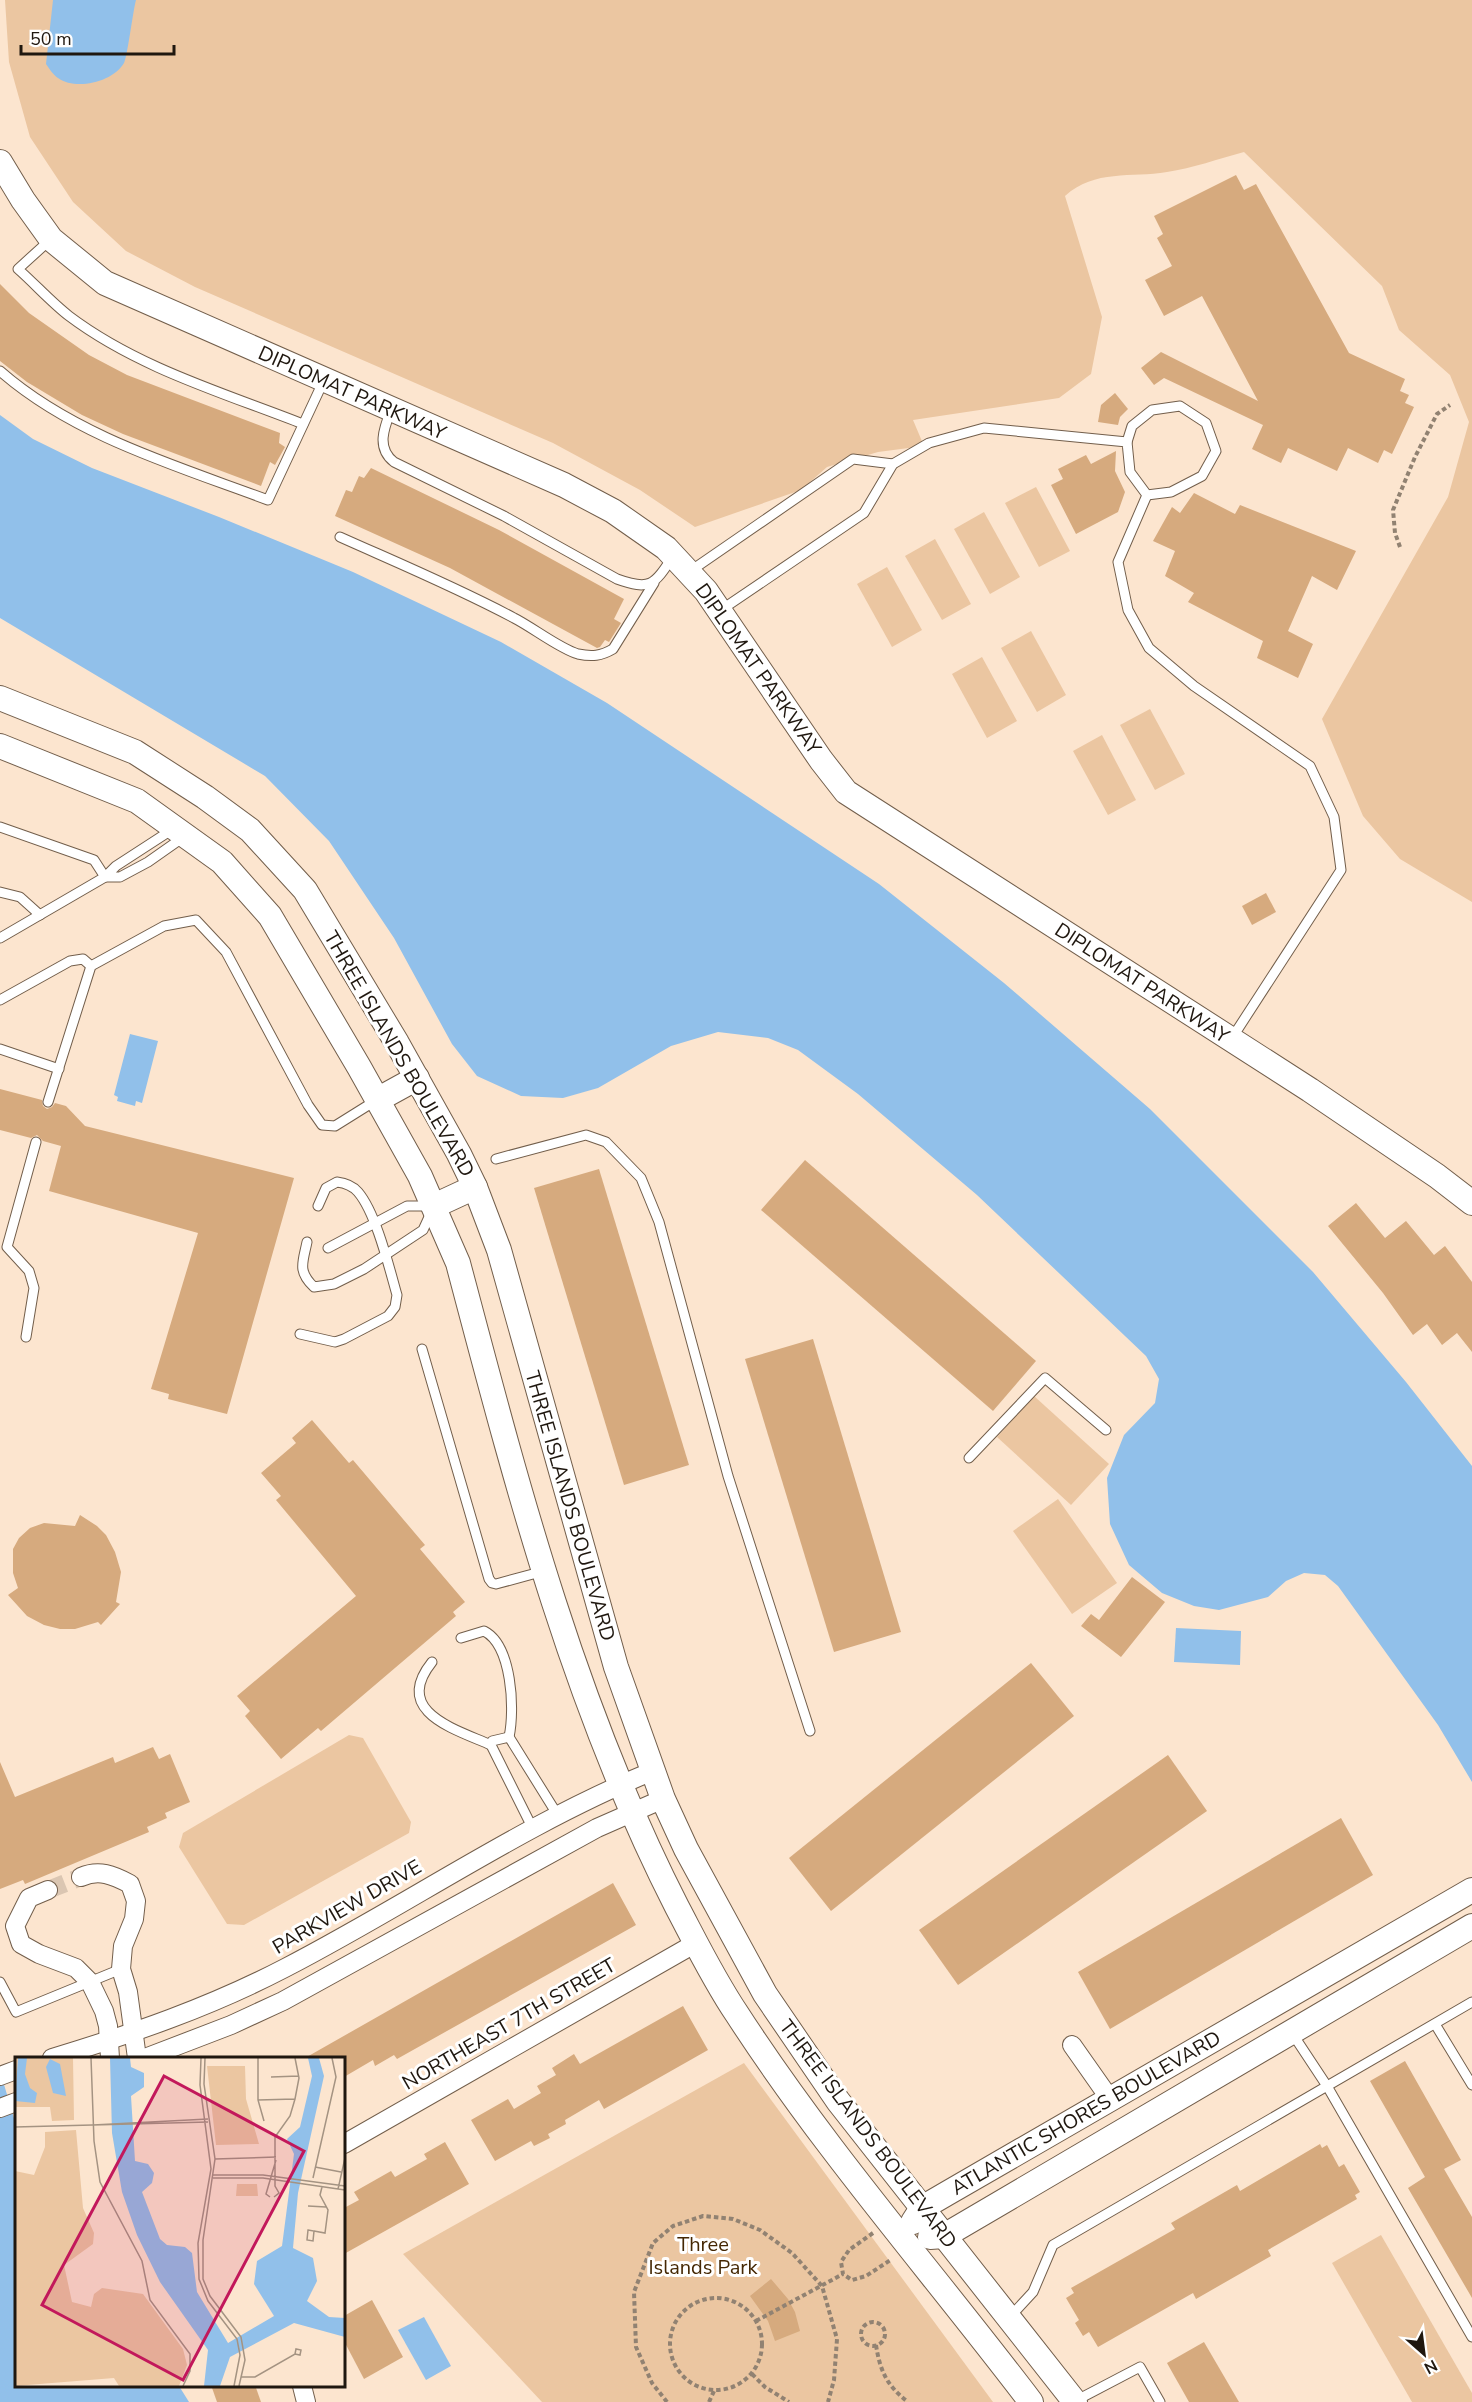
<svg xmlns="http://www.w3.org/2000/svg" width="1472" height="2402" viewBox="0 0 1472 2402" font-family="'Nunito Sans',sans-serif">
<rect width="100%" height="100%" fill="#fce5cf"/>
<g fill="#ebc6a1">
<path d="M 5,0 L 1472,0 L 1472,902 L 1400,859 L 1363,816 L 1322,719 L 1448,497 L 1469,422 L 1450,375 L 1399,330 L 1382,286 L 1244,152 C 1218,159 1193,168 1167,172 C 1131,178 1095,169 1065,196 L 1102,317 L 1091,374 L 1059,398 L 913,420 L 924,446 L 878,452 L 827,467 L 801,490 L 695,527 L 640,490 L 553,443 L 195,287 L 126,251 L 73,202 L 30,137 L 9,62 Z"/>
<polygon points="1036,487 1070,551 1039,567 1005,503"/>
<polygon points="984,512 1020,577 990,594 954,529"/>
<polygon points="935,539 971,604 942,620 905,556"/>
<polygon points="887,567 922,630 892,647 857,584"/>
<polygon points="1031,631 1066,695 1037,712 1001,648"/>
<polygon points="982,657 1017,721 987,738 952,674"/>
<polygon points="1150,709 1185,774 1155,790 1120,725"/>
<polygon points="1102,735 1136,800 1108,815 1073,751"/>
<polygon points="1034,1396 1109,1464 1071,1505 997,1437"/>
<polygon points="1058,1499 1117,1583 1072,1614 1013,1531"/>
<polygon points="349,1735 363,1738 411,1822 409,1833 244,1925 227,1924 179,1847 183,1833"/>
<polygon points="744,2063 993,2402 542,2402 403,2254"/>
<polygon points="1381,2235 1472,2393 1472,2402 1412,2402 1332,2263"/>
</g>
<g fill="#91c0ea">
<path d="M 53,0 L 136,0 C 133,11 127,59 124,63 C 113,82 76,91 58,78 C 53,75 49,68 46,64 Z"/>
<polygon points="0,415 33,439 92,468 219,517 353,572 501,642 607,703 879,884 1004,983 1150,1109 1313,1272 1406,1382 1472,1466 1472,1782 1438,1725 1338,1586 1325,1575 1304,1573 1286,1581 1268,1597 1219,1610 1194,1606 1162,1593 1129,1565 1110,1524 1107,1478 1124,1435 1155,1403 1159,1379 1146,1356 977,1195 858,1094 798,1050 768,1038 718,1032 671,1046 598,1088 563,1098 521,1096 477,1076 452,1044 394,938 329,841 265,776 0,618"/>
<polygon points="130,1034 158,1041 142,1103 136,1101 135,1106 117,1101 118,1097 114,1095"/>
<polygon points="1176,1628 1241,1631 1240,1665 1174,1662"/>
<polygon points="0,2071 16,2125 16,2386 179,2386 189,2402 0,2402"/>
<polygon points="424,2317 451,2366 426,2380 398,2330"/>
</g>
<g fill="#d6aa7e">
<polygon points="1236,175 1244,190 1256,184 1349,353 1405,379 1400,391 1409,395 1405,403 1414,407 1392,454 1384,450 1378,463 1348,448 1337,471 1288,448 1281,463 1252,449 1263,425 1164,378 1154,385 1141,368 1161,352 1258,401 1202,296 1164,316 1145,280 1172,266 1157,238 1163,234 1154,216"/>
<polygon points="0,284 29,313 89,355 127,375 280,433 279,443 285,447 275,465 270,462 261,486 123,434 82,415 27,382 0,361"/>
<polygon points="1115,393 1128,409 1120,417 1118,425 1098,422 1101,405"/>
<polygon points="1116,451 1115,471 1125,492 1118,512 1076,534 1051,485 1063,479 1058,469 1086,455 1091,464"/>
<polygon points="371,468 499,530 624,599 614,619 621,623 609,642 605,640 600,647 597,648 450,568 335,516 346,490 352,492 359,476 364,478"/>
<polygon points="1194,493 1235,514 1240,505 1356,551 1337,590 1312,576 1288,631 1313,644 1298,678 1257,658 1263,641 1188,602 1194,593 1165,576 1175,551 1153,541 1172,507 1180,513"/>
<polygon points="1266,893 1276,912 1252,925 1242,906"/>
<polygon points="0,1089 42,1100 43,1106 47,1109 52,1107 55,1103 66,1106 85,1126 294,1178 227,1414 168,1399 169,1394 151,1389 198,1233 49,1191 61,1146 43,1141 37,1135 31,1138 0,1130"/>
<polygon points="805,1160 1036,1361 993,1411 761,1210"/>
<polygon points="599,1169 689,1465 624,1485 534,1188"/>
<polygon points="1356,1203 1385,1238 1406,1221 1434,1255 1445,1246 1472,1282 1472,1352 1457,1333 1442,1345 1427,1324 1413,1335 1383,1293 1328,1226"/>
<polygon points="813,1339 901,1632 834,1652 745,1359"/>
<polygon points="312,1420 349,1463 353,1460 425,1545 420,1549 465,1602 453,1612 456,1616 321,1731 318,1728 281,1759 245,1716 250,1711 237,1696 356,1596 276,1500 281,1496 261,1473 296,1443 292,1438"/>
<polygon points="80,1515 97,1526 106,1535 115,1552 121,1572 116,1602 120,1604 101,1625 98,1622 75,1629 60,1629 44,1625 27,1616 8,1595 18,1588 13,1573 13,1549 19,1538 30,1528 44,1523 75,1526"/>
<polygon points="1132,1577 1165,1602 1121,1657 1081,1626 1091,1614 1099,1620"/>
<polygon points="1031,1663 1074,1716 831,1911 789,1858"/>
<polygon points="153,1747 159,1759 170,1754 190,1802 165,1813 167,1818 147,1827 149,1832 25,1884 23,1880 0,1889 0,1762 15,1797 113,1757 115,1763"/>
<polygon points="1168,1755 1207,1811 958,1985 919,1930"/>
<polygon points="1341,1818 1373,1875 1110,2029 1078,1972"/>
<polygon points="613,1883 636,1925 397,2059 394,2055 375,2066 373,2060 344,2077 344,2058 305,2058"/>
<polygon points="683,2006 708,2050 604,2109 599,2100 565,2120 566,2124 548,2134 550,2138 534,2146 531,2141 495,2161 471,2120 508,2099 514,2109 541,2093 537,2086 556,2075 552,2068 574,2054 580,2064"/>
<polygon points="1405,2061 1461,2160 1444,2169 1472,2217 1472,2298 1408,2188 1425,2177 1370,2081"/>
<polygon points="445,2142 469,2184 344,2254 344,2208 359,2200 354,2192 391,2171 395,2177 427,2159 424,2154"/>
<polygon points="1320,2144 1322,2148 1327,2145 1339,2167 1344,2164 1360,2192 1355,2195 1357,2199 1268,2250 1271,2256 1196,2299 1193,2293 1098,2347 1089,2332 1083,2336 1075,2323 1079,2320 1066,2298 1074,2293 1071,2288 1175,2229 1171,2223 1237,2185 1240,2191"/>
<polygon points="771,2279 788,2299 795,2312 800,2331 775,2341 768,2321 750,2296"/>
<polygon points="372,2300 403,2357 364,2379 344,2341 344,2316"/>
<polygon points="1204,2342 1239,2402 1189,2402 1167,2363"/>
<polygon points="211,2385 255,2385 261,2402 217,2402"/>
</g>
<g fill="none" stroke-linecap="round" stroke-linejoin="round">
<polyline stroke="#dbc6b2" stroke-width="18" stroke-dasharray="18 9" stroke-linecap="butt" points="48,1890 81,1877"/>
<defs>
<g id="lane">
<path d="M 51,239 L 18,269 C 35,284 51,302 69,316 C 138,368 224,393 303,424"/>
<path d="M 0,371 C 74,436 177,466 268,500 L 324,380"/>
<path d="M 391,410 C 384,428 376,448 394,462 L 504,516 L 617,579 C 650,591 654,585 672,558"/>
<polyline points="1127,442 1132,426 1152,410 1180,406 1206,423 1216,451 1202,476 1171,492 1147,495"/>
<path d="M 340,537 C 398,563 458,588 514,618 C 532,627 560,649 578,654 C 592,657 601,656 613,649 L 654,583"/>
<polyline points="689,572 853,459 893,464"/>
<polyline points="721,610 864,513 893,464 929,443 984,428 1127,442 1130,472 1147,495 1118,562 1128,610 1149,648 1194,686 1310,766 1334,817 1341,870 1232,1038"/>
<polyline points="0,827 94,860 105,877 0,938"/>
<polyline points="173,829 116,866 105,877 120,877 148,862 185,836"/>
<polyline points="0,892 20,897 40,915"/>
<polyline points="0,1000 70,961 83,959 91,966"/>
<polyline points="0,1049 59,1069"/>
<polyline points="48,1102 91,966 164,926 196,920 226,952 308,1105 322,1125 335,1126 375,1101"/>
<polyline points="496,1159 586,1135 606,1142 641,1178 659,1222 728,1476 810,1731"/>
<path d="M 307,1242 C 303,1262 297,1271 314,1287 L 334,1284 L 364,1269 L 423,1230 L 434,1206 L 407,1206 L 328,1248"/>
<path d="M 300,1334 L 335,1342 L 344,1339 L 388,1316 L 395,1307 L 397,1295 C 389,1267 376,1213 358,1192 C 352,1185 345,1183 337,1182 L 326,1188 L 318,1206"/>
<polyline points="26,1337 34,1288 29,1271 7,1247 36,1142"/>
<polyline points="422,1349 489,1579 492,1583 496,1584 544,1571"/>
<polyline points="969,1458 1045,1378 1106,1430"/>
<path d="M 461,1638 L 484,1631 C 512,1645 515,1709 509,1737"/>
<path d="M 432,1662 C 392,1712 455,1729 491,1745"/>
<polyline points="532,1827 491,1745 492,1741 509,1737 557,1814"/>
<polyline points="0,1982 16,2012 121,1969"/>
<polyline points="1435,2024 1472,2085"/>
<polyline points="1292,2033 1327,2086 1472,2337"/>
<polyline points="1009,2318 1033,2292 1053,2245 1472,2002"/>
<polyline points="1075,2401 1140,2367 1160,2402"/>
</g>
<g id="street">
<path d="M 81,1877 C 99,1869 113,1875 130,1884 L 136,1901 L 134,1919 L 123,1946 L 121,1969 L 128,1992 L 137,2058"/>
<polyline points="48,1890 29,1898 15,1926 21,1944 39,1954 76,1968 90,1982 104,2011 108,2026 110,2058"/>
<polyline points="1072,2045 1110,2099"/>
<path d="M 52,2058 C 132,2034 210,2007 285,1968 C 409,1904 523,1824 653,1771"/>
<polyline points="145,2058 231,2025 283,2001 597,1828 663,1799"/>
<polyline points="0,2076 16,2070"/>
<polyline points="0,2108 16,2102"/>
<polyline points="344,2144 696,1943"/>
<polyline points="302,2386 306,2402"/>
</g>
<g id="secondary">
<polyline points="0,162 23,200 51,239 105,283 564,485 613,511 666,548 706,591 821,760 846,792 1310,1090 1437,1176 1472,1203"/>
<polyline points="0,698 135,752 205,797 250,830 305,890 397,1043 459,1154 475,1187 499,1250 616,1667 663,1799 686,1849 765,1994 838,2101 1075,2402"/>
<path d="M 0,746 L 137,801 L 222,862 L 270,916 L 359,1067 L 420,1176 L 458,1263 C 516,1482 573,1704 677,1907 C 696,1943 714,1980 737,2014 C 825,2150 933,2273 1031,2402"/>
<polyline points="377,1100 417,1078"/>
<polyline points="434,1206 475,1187"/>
<polyline points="913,2222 922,2208 946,2194 1472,1890"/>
<polyline points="930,2237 944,2236 1472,1926"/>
</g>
</defs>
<use href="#lane" stroke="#725e4b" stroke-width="11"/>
<use href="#street" stroke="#725e4b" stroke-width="20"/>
<use href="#secondary" stroke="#725e4b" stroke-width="26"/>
<g stroke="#918272" stroke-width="4" stroke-dasharray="4.5 3" stroke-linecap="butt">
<polyline points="1400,547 1395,533 1393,510 1415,457 1437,414 1450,405"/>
<polyline points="873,2233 849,2250 841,2262 843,2274 852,2280 866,2276 892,2259"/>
<circle cx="716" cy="2344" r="46"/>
<polyline points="756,2321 843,2274"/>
<circle cx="873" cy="2334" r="12"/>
<path d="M 876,2345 C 880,2371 887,2386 908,2402"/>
<polyline points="752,2374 765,2387 789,2402"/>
<polyline points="667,2402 652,2383 636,2347 634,2292 653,2243 673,2226 703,2216 733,2219 760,2230 792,2253 822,2286 837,2339 834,2380 828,2402"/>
<polyline points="709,2402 714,2391"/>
</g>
<use href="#lane" stroke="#fff" stroke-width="9"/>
<use href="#street" stroke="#fff" stroke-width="18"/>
<use href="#secondary" stroke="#fff" stroke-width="24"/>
</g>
<g text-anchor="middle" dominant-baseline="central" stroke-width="6" stroke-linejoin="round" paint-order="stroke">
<g font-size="20" fill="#1f170f" stroke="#fff">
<text transform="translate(352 393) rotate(24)">DIPLOMAT PARKWAY</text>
<text transform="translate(758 669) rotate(55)">DIPLOMAT PARKWAY</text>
<text transform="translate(1142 983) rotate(33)">DIPLOMAT PARKWAY</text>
<text transform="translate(399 1054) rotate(60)">THREE ISLANDS BOULEVARD</text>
<text transform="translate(570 1506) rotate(74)">THREE ISLANDS BOULEVARD</text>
<text transform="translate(347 1907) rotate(-30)">PARKVIEW DRIVE</text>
<text transform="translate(509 2024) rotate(-30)">NORTHEAST 7TH STREET</text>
<text transform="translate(1086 2113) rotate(-30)">ATLANTIC SHORES BOULEVARD</text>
<text transform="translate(868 2134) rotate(53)">THREE ISLANDS BOULEVARD</text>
</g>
<g font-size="20" fill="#442703" stroke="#fff">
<text x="703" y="2244">Three<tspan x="703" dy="23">Islands Park</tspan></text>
</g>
</g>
<g transform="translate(15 2057)">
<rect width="330" height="330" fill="#fce5cf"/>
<path d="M 0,1 L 58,1 L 59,63 L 37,64 L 35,50 L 0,50 ZM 192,9 L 230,9 L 231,42 L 244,87 L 201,88 ZM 61,73 L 68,151 L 79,176 L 78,187 L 49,208 L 57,245 L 76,250 L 79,237 L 87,231 L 128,237 L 168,292 L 172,308 L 164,329 L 104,329 L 99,321 L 0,329 L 0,114 L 19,118 L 30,90 L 30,75 ZM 242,127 L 243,139 L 221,139 L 222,127 Z" fill="#ebc6a1"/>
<path d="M 3,1 L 12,1 L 10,17 L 15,31 L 22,36 L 20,46 L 0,44 ZM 95,1 L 115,1 L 116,10 L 129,16 L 129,30 L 116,39 L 120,104 L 133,107 L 139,116 L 137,126 L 127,135 L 145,182 L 152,188 L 170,190 L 177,196 L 182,235 L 213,286 L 259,259 L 239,227 L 242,204 L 267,189 L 279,97 L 272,82 L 285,70 L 297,19 L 293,1 L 304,1 L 309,19 L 283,136 L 278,191 L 298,201 L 302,224 L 292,244 L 314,260 L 330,261 L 330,280 L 279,266 L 215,300 L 205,329 L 189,329 L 193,293 L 145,225 L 122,178 L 107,135 L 97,76 ZM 35,2 L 45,7 L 51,39 L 38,36 L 31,10 Z" fill="#91c0ea"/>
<path fill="none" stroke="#a49382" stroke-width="1.5" d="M 76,1 L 79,84 L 85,125 L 127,204 L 135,243 L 175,297 L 175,314 L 168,329M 186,1 L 185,28 L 196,112 L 183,186 L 184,222 L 193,244 L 222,282 L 225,298 L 219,329M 190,1 L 189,27 L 200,102 L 188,183 L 188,222 L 195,239 L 226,280 L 230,303 L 224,329M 243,1 L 243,43 L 249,64M 256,20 L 284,19M 243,43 L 280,42M 78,68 L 193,62M 0,70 L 193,65M 200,102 L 261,100M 300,110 L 326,115M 198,118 L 248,118 L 330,129M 198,121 L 248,121 L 330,133M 298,121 L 321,20 L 317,1M 323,132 L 330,101M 255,140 L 251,137 L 261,103M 259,140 L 264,136 L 260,129 L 260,80 L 275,59 L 280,42 L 284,21 L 280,1M 293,149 L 311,150M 293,173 L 299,174 L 298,184 L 292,183 ZM 299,174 L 310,176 L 313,153 L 305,138 L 307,130M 226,320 L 240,320 L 280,297 L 285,298 L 286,293 L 281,292 L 280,297"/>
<path fill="#c2185b" fill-opacity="0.15" stroke="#c2185b" stroke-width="3" d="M 149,19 L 289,94 L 168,323 L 27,248 Z"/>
<rect width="330" height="330" fill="none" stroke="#1f170f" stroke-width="3"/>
</g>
<g transform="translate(1424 2354) rotate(152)" stroke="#ffffff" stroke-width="4.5" paint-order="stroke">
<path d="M0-4.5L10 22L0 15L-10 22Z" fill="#1f170f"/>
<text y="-9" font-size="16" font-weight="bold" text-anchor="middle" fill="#1f170f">N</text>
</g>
<path d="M21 45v9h153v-9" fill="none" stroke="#1f170f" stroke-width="3"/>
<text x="30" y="45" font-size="18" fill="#1f170f" stroke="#ffffff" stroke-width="4.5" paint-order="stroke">50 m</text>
</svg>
